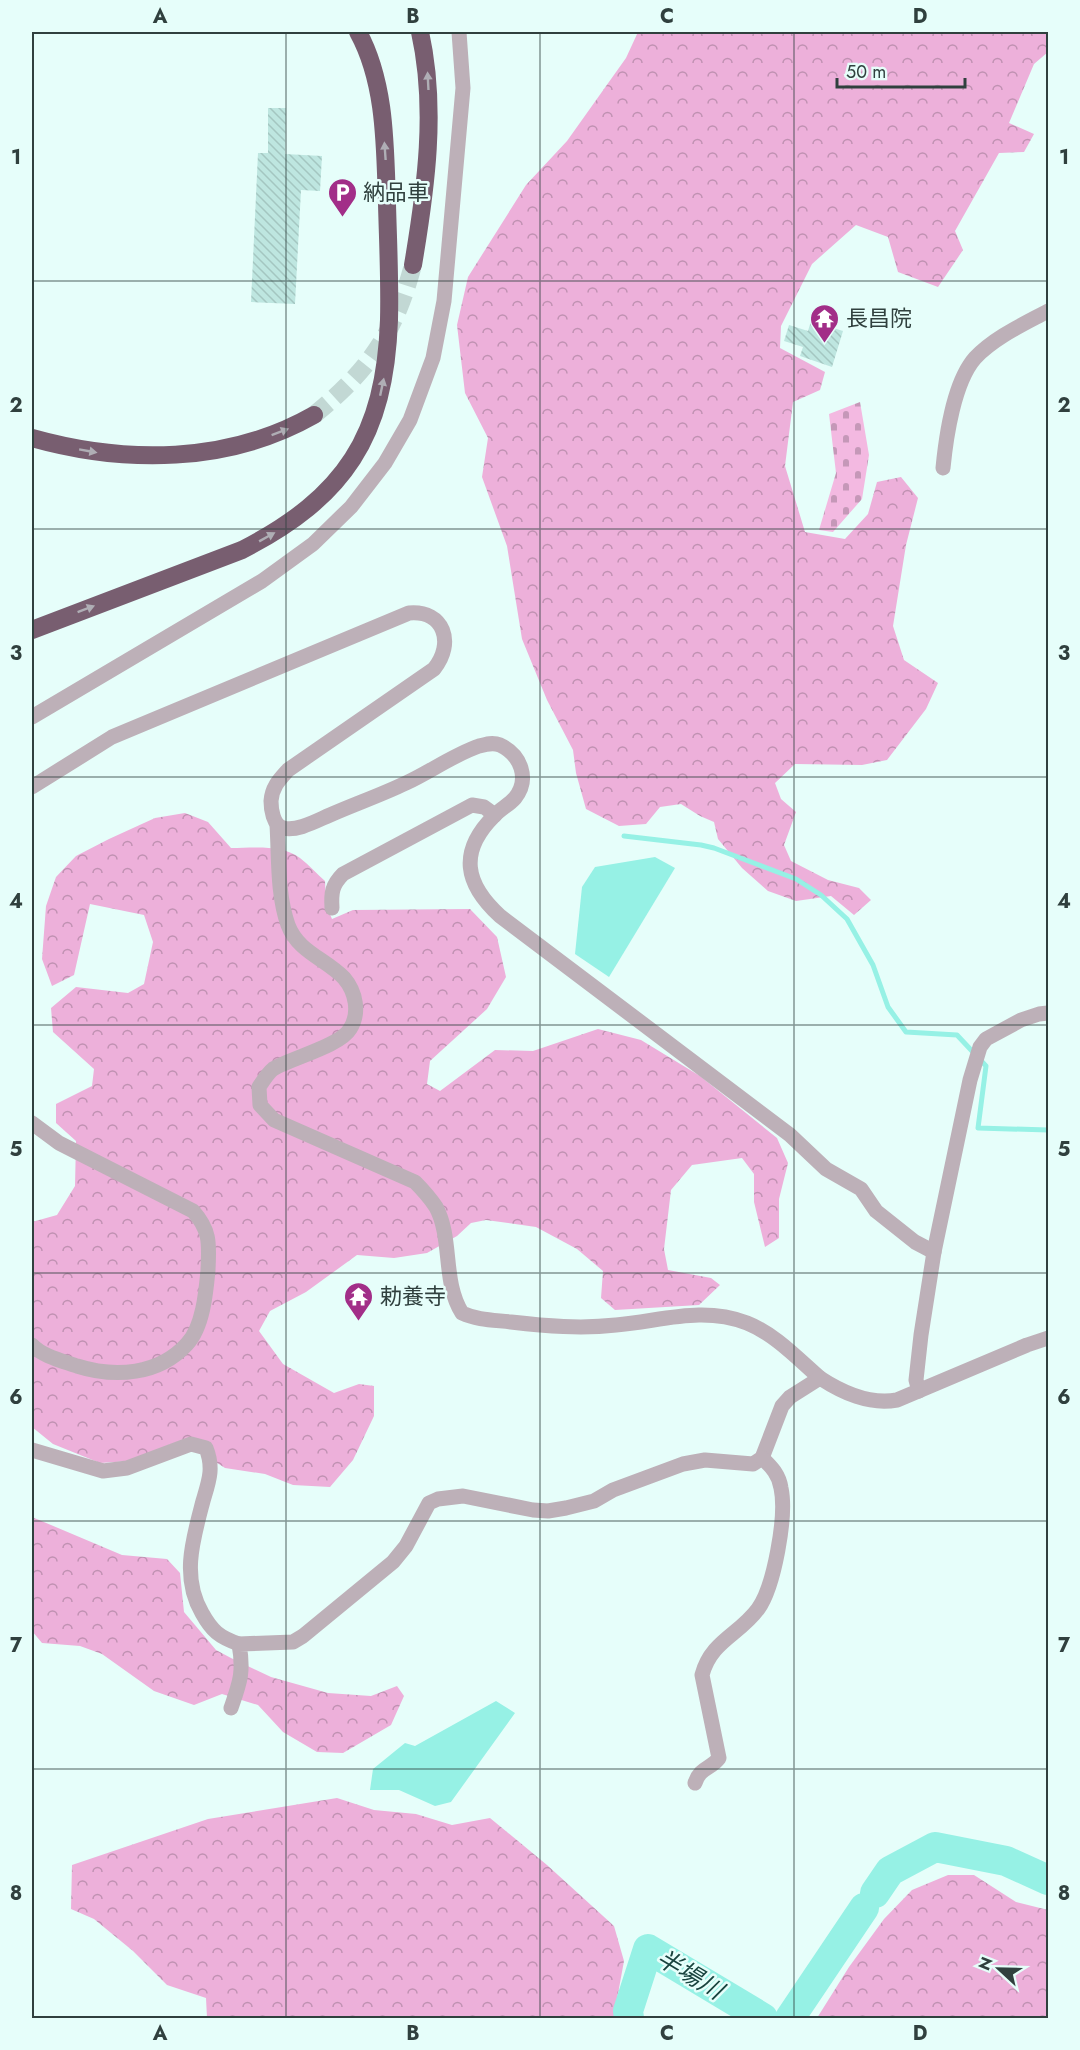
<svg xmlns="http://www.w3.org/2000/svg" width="1080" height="2050" viewBox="0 0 1080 2050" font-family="Jost,'Noto Sans JP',sans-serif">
<defs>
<pattern id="forest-crowns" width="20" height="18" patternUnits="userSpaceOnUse" patternTransform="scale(1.5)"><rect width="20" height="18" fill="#edb0da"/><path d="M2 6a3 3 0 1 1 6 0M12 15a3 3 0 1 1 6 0" fill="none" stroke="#c091b2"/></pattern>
<pattern id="cemetery-stones" width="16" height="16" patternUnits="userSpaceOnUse" patternTransform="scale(1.5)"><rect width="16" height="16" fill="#f3b9e1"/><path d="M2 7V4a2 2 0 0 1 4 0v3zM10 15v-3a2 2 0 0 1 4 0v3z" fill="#c598b8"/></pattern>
<pattern id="building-back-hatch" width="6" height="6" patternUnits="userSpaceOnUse" patternTransform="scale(1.5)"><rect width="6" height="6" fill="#bee6e0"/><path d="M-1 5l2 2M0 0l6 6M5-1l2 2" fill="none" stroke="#a4c6c1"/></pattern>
</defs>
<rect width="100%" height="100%" fill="#e6fefa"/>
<g fill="url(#forest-crowns)">
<polygon points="638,32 1048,32 1048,52 1034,64 1009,123 1034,134 1024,152 999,153 955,231 963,250 938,287 898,272 888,237 856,225 812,264 781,326 780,348 825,372 820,390 793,402 785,466 805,532 845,539 868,514 877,482 901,477 918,498 906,545 893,626 904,660 938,683 926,709 887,760 862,765 795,764 775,783 781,799 796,812 784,845 791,861 828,880 859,888 871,900 854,915 831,896 796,901 768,891 742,868 718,839 714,822 700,816 681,804 660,807 646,824 619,826 586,809 576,773 573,750 547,700 522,639 507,546 482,477 488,438 465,393 457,325 468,277 526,185 567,141 626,58"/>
<path d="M 185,813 L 208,822 L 231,848 C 253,848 282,844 300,858 C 309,865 317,874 325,881 L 326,905 L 332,919 L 353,910 L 470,909 L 497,937 L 506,977 L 487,1009 L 430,1061 L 427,1084 L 440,1091 L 495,1050 L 533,1051 L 598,1029 L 641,1040 L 700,1076 L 777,1138 L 788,1163 L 779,1199 L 779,1238 L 765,1247 L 754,1202 L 754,1174 L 742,1158 L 692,1165 L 671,1190 L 664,1249 L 668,1270 L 711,1278 L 720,1285 L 699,1305 L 615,1310 L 601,1298 L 603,1271 L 577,1249 L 536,1227 L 486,1220 L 471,1223 L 457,1236 L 427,1253 L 394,1258 L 357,1255 L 306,1292 L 270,1311 L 259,1331 L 283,1364 L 334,1393 L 359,1384 L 374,1386 L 374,1416 L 353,1460 L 330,1487 L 293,1485 L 265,1474 L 225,1468 L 200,1452 L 171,1444 L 131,1461 L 100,1463 L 53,1444 L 32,1427 L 32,1222 L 57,1215 L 75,1186 L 76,1141 L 56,1123 L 56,1104 L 92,1086 L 94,1069 L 53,1032 L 51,1008 L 76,987 L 128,993 L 144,984 L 153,942 L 144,915 L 90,904 L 74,975 L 52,986 L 42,959 L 46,906 L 56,877 L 76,856 L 109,839 L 155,818 Z"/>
<polygon points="32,1517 122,1555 167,1559 180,1573 184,1612 216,1650 231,1658 271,1677 328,1693 371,1696 397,1686 404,1696 391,1725 343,1753 317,1752 283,1732 258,1705 222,1694 194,1705 154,1691 102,1654 80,1646 42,1643 32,1631"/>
<polygon points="337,1798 374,1810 416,1814 452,1825 490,1818 547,1865 614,1926 624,1961 615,2010 617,2018 207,2018 206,1998 167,1985 133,1951 94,1919 71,1909 72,1865 208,1819"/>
<polygon points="948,1875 974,1875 1016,1902 1048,1910 1048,2018 817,2018 849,1967 884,1919 912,1890"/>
</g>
<polygon fill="url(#cemetery-stones)" points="860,402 869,455 862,499 833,532 819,530 836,473 829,414"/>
<g fill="#96f1e5">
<polygon points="655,857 675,868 609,977 575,954 582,887 595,867"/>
<polygon points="496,1701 515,1713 451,1802 435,1806 399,1790 370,1790 373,1769 405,1743 415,1746"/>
</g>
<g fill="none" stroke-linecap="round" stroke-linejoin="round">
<polyline stroke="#96f1e5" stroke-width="5" points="624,836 701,845 714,848 796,879 821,895 847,919 873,965 888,1007 906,1032 957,1035 986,1066 978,1128 1048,1130"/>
<g stroke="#96f1e5" stroke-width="30">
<polyline points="875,1893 890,1871 935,1847 1006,1861 1048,1880"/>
<polyline points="629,2018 628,2011 648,1949 763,2018"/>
<polyline points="790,2018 864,1908"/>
</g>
</g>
<g fill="url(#building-back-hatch)">
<polygon points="268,108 286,108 285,154 322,156 320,191 301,190 295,304 251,302 258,153 268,153"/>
<polygon points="811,321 843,331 832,367 800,356 803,347 784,341 789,325 808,331"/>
</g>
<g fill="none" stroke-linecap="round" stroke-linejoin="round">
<path stroke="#c2d8d4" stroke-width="18" stroke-dasharray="18 9" stroke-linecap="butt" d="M 314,415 C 369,370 395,333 413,265"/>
<g stroke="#bdb0b8" stroke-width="15">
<path d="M 943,468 C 946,437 954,382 975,358 C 995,337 1024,324 1048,311"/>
<polyline points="32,717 262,581 313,544 351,507 385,463 410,420 433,358 444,301 463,88 459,32"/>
<path d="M 32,787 L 112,737 L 409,613 C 444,610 455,643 434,669 L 288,770 C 279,780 272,787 271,801 C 271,809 273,825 283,828 C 297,832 318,820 330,815 C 355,804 381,795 406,783 C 430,772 453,755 479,746 C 486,744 493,742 500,745 C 521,755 530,779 515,798 C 509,805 500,809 494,816 C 458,852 465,884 500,916 L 790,1135 L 826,1169 L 861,1189 L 876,1211 L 915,1242 L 934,1252"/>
<path d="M 277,825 C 279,857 277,894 288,925 C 298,952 326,959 344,978 C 356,992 360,1013 350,1029 C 340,1046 291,1058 273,1069 C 268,1073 263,1081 259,1087 L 260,1105 L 274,1120 L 415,1182 C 423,1190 430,1198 436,1207 C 453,1239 442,1281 462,1313 C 477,1320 494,1320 511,1322 C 546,1326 581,1329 616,1325 C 662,1321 702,1306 747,1323 C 775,1334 798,1359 820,1378"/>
<path d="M 332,908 C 331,893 332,885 343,874 L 472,805 L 484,807 L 495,815"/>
<path d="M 32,1123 L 59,1143 L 193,1211 C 211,1231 209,1245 208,1270 C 206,1292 203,1327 187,1344 C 159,1375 115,1378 77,1366 C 63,1361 42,1356 32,1345"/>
<polyline points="919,1391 916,1380 921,1335 934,1252 970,1080 980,1047 986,1039 1021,1020 1039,1014 1048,1013"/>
<path d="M 32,1450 L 103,1471 L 127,1468 L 191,1444 L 206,1448 C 214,1468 209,1481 203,1501 C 193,1539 181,1577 202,1613 C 212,1631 219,1637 239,1644"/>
<path d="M 231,1708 C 240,1682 244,1672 239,1644 L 293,1642 L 303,1636 L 393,1562 L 406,1546 L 429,1503 L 438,1499 L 463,1496 L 533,1510 L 548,1511 L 566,1508 L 594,1501 L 613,1490 L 683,1464 L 705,1460 L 753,1464 L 762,1458 L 782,1406 L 790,1397 L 820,1378 C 843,1393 869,1405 897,1400 L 1027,1345 L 1048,1338"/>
<path d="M 695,1783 C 700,1767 711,1769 719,1758 L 702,1675 C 711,1641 739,1635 758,1609 C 774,1587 787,1516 781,1488 C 779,1475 772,1467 762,1458"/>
</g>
<g stroke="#785e70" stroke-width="18">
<path d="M 413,265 C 426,188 437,108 420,32"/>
<path d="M 32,438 C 125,464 228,464 314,415"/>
<path d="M 32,630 L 242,550 C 345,497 385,436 389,320 C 390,281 388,243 387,204 C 385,147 386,83 358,32"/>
</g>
</g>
<defs><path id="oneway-solid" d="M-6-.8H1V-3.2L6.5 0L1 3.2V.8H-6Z" transform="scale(1.5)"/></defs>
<g fill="#afaeb5">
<use href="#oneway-solid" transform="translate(428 81) rotate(-93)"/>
<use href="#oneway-solid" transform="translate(385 151) rotate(-94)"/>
<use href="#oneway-solid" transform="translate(382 387) rotate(-78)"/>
<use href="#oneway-solid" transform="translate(280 432) rotate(-21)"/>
<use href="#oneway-solid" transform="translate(88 451) rotate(10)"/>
<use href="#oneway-solid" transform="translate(267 537) rotate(-29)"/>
<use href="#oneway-solid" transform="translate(86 609) rotate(-21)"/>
</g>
<path fill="none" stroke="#30403e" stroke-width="1.5" stroke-opacity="0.55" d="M 286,32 L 286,2018M 540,32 L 540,2018M 794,32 L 794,2018M 32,281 L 1048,281M 32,529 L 1048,529M 32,777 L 1048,777M 32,1025 L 1048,1025M 32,1273 L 1048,1273M 32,1521 L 1048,1521M 32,1769 L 1048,1769"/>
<defs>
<symbol id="parking-pin" viewBox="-11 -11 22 30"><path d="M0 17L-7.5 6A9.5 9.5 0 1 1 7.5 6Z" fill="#a22e88" stroke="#e6fefa"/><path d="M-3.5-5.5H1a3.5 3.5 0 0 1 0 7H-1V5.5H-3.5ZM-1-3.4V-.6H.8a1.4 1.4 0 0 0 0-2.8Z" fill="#fff"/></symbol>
<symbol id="temple-pin" viewBox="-11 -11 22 30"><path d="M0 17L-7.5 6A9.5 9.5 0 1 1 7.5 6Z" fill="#a22e88" stroke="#e6fefa"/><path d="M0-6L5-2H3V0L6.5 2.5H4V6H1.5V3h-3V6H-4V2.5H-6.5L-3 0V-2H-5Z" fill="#fff"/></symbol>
</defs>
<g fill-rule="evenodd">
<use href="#parking-pin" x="326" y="176" width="33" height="45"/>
<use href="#temple-pin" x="808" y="302" width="33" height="45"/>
<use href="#temple-pin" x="342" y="1280" width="33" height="45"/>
</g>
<g text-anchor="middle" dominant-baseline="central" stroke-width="5" stroke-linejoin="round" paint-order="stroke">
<g font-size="22" fill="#30403e" stroke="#e6fefa" text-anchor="start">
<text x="363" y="192">納品車</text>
<text x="846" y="318">長昌院</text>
<text x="380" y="1296">勅養寺</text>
</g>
<g font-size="24" font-style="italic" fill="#18433e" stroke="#e6fefa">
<text transform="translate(690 1974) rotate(31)">半場川</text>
</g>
</g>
<rect width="1080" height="2050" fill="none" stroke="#e6fefa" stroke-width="66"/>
<g transform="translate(999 1969) rotate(292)" stroke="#e6fefa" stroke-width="4.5" paint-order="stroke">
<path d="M0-4.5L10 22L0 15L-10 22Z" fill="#30403e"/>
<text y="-9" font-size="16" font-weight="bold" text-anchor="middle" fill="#30403e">N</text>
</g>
<path d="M837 78v9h128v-9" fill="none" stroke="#30403e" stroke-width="3"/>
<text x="846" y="78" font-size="18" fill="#30403e" stroke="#e6fefa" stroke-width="4.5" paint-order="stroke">50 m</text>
<rect x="33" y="33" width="1014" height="1984" fill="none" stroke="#30403e" stroke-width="2"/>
<g font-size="20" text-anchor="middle" font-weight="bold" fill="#30403e">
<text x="160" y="23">A</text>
<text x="413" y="23">B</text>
<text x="667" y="23">C</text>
<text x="920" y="23">D</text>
<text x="16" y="164">1</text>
<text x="1064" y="164">1</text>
<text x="16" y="412">2</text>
<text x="1064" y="412">2</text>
<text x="16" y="660">3</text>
<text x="1064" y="660">3</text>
<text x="16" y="908">4</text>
<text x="1064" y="908">4</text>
<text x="16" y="1156">5</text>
<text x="1064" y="1156">5</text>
<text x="16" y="1404">6</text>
<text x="1064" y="1404">6</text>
<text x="16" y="1652">7</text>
<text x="1064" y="1652">7</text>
<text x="16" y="1900">8</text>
<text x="1064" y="1900">8</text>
<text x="160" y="2040">A</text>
<text x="413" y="2040">B</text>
<text x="667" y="2040">C</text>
<text x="920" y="2040">D</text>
</g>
</svg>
